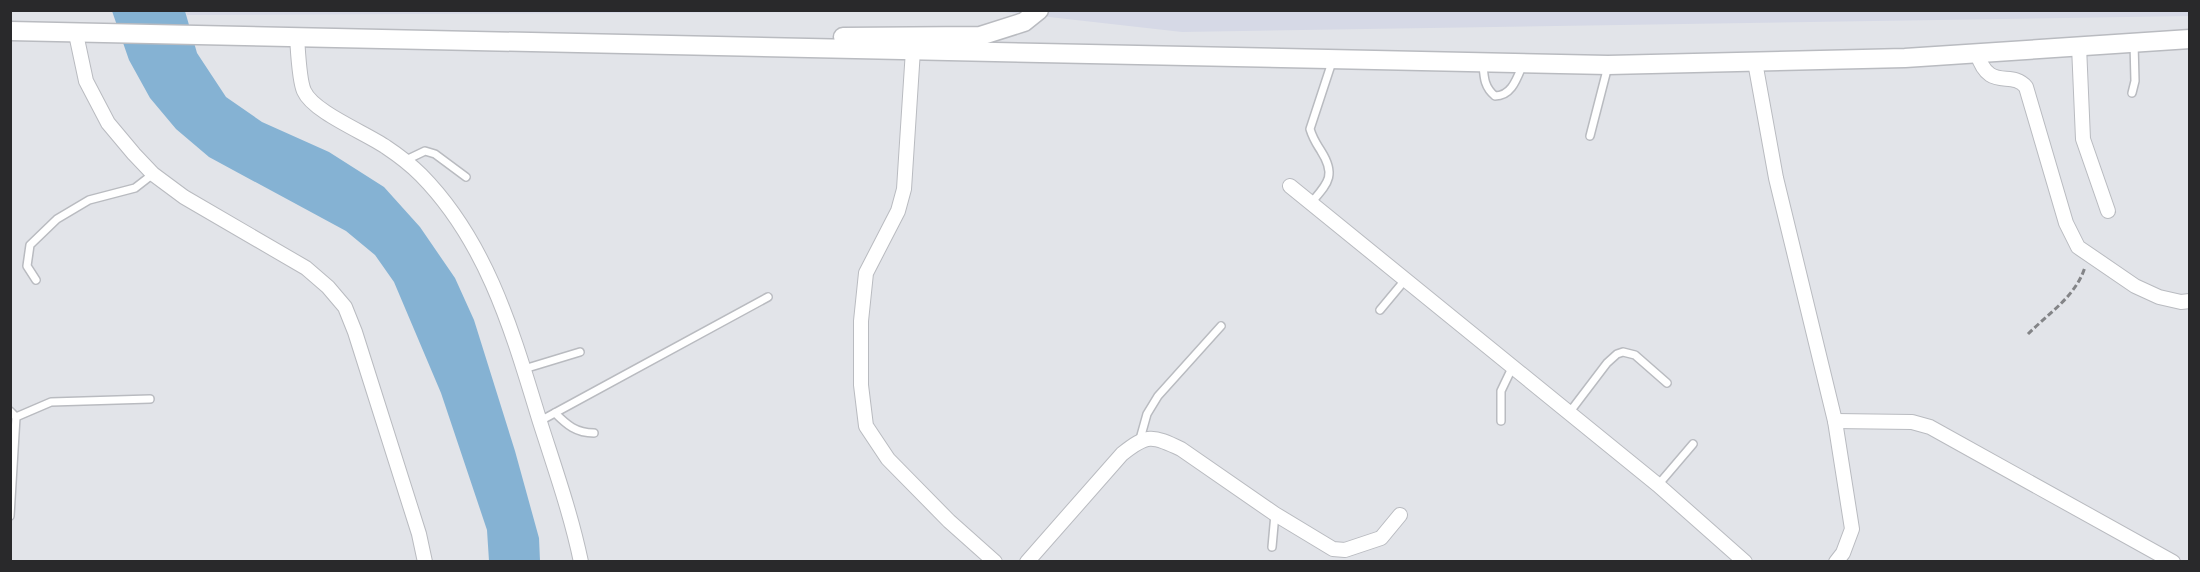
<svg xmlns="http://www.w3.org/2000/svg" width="2200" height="572" viewBox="0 0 2200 572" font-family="Helvetica,sans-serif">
<rect width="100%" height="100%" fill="#e2e4e9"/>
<polygon fill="#d6d9e6" points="2189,10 2190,16 1182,32 996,11 187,15 185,11"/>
<polygon fill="#85b2d3" points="112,11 185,11 197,53 226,97 262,122 329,152 384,187 420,227 455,278 474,320 515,451 539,538 540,561 489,561 487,530 441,393 394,282 375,255 346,231 209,157 176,129 150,98 129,60"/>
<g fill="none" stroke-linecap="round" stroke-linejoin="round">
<defs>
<g id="service">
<path d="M 1483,64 C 1484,77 1484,87 1495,96 C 1512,96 1517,78 1523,64"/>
<polyline points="2132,93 2135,81 2134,43"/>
<polyline points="1590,136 1608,66"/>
<polyline points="404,161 425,151 435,154 466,177"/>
<path d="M 1311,203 C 1327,184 1337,176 1321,151 C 1316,143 1313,139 1310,129 L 1332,62"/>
<polyline points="36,280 27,266 30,245 57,219 89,200 135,188 153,174"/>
<polyline points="1380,310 1405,280"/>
<polyline points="524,369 580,352"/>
<polyline points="10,411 16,417 10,516"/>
<path d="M 555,413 C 567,425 576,433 594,433"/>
<polyline points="1569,413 1607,363 1617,354 1623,352 1635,355 1667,383"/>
<polyline points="16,417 51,402 150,399"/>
<polyline points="540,421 768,297"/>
<polyline points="1501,421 1501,391 1512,368"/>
<polyline points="1140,439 1147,414 1158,396 1221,326"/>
<polyline points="1658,485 1693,444"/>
<polyline points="1272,547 1275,514"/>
</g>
<g id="minor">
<polyline points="76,34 86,81 108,123 134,154 153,174 184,197 306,268 328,287 345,307 355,332 419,534 425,562"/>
<path d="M 297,37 C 298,50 299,80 304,91 C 313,112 366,133 386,147 C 398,155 411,165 421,175 C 488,243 513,334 540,422 C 555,469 571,514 581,562"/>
<polyline points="2079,46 2083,139 2108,211"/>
<polyline points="913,50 904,189 898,211 866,273 861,321 861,385 866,426 888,459 949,521 995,562"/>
<path d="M 1977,53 C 1989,93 2011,69 2026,87 L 2066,223 L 2078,247 L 2135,286 L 2159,297 L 2181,302 L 2190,301"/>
<polyline points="1755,62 1776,178 1835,421 1852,529 1843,553 1836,562"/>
<polyline points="1290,186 1658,485 1745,562"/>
<polyline points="1835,421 1912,422 1930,427 2173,562"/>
<path d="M 1027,562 L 1122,454 C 1147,434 1152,435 1181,449 L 1275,514 L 1333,549 L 1345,550 L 1381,538 L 1400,515"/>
</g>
<g id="tertiary">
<polyline points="10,31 1608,65 1905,58 2190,39"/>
<polyline points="843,37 980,36 1024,22 1039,10"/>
</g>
</defs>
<use href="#service" stroke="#b9bbc0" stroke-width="10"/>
<use href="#minor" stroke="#b9bbc0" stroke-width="16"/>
<use href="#tertiary" stroke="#b9bbc0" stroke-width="21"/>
<path stroke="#838487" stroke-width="3" stroke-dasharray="6 3" stroke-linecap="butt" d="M 2028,334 C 2049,313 2076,296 2085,267"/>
<use href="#service" stroke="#fff" stroke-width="7"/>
<use href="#minor" stroke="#fff" stroke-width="14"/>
<use href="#tertiary" stroke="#fff" stroke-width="18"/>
</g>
<rect width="2200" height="572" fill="none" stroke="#29292b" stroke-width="24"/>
</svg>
